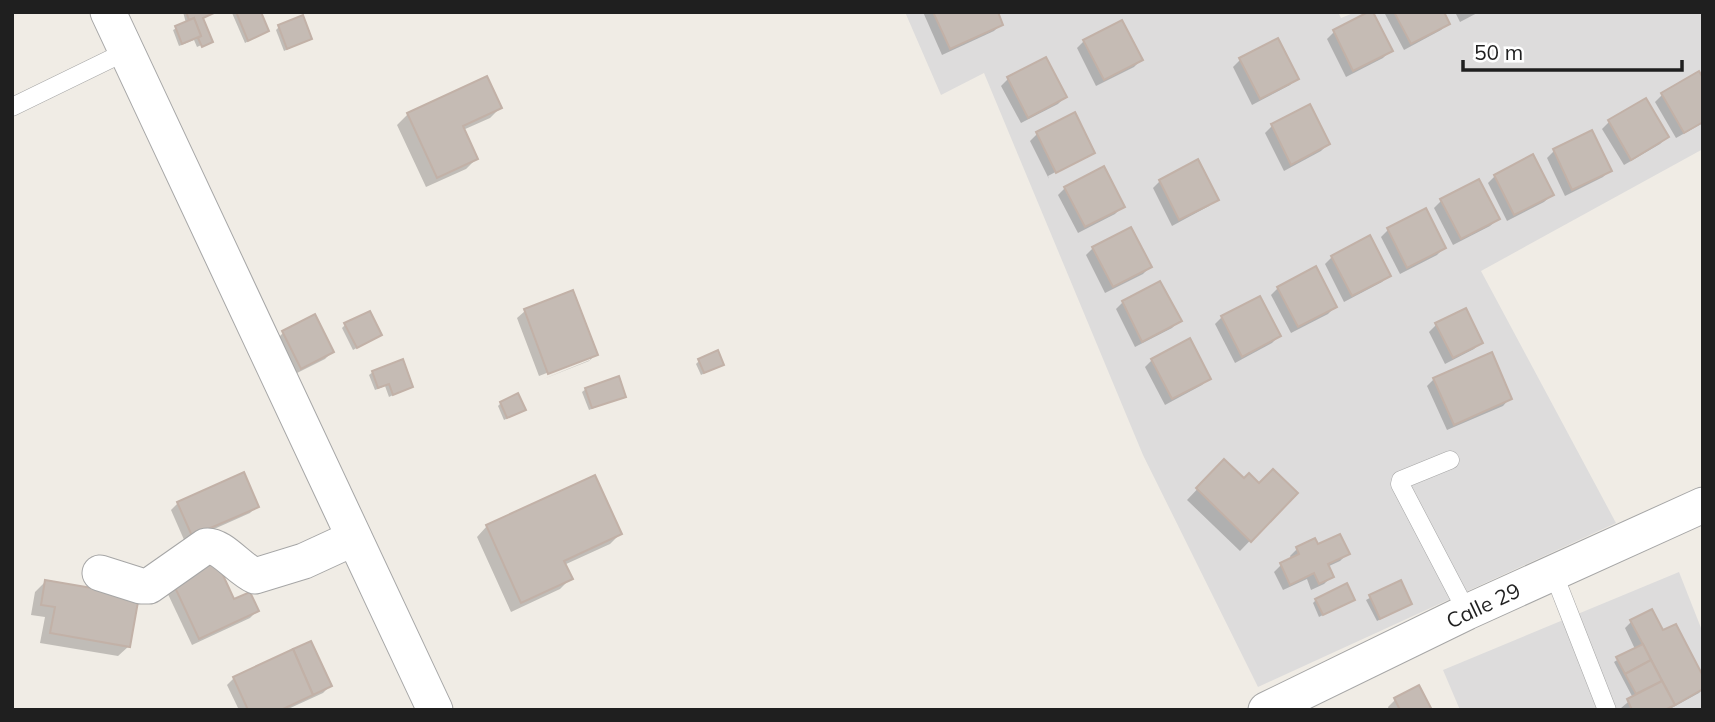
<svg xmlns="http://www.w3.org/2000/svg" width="1715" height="722" viewBox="0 0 1715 722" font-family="Mulish,sans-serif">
<rect width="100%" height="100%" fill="#f0ece5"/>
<g fill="#dddcdc">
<polygon points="905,12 1338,12 1341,18 1356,12 1703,12 1703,149 1481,271 1616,523 1258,687 1143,455 984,73 941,95"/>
<polygon points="1679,572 1703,633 1703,710 1460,710 1443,670"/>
</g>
<g fill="#0003">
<polygon points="215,12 202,19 210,41 197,47 194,40 179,46 173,30 186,23 183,12"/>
<polygon points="228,12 259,12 267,31 245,43 232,13"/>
<polygon points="923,12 996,12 1001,24 994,31 942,55"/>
<polygon points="1384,12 1442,12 1448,23 1441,30 1404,50"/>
<polygon points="1455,12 1479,12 1460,22"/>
<polygon points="1371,13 1390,51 1383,58 1346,77 1327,39 1334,32"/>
<polygon points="279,27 310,38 284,51 276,30"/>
<polygon points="1084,41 1141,60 1134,67 1096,86 1077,48"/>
<polygon points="1240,60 1297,78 1290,85 1252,105 1233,67"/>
<polygon points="1698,74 1703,82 1703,123 1676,138 1655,102 1662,95"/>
<polygon points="486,78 500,108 490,118 463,130 476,159 466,169 426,187 397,125 408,114"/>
<polygon points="1008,79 1065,97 1058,104 1021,123 1001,86"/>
<polygon points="1074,114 1093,152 1087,158 1087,155 1048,176 1049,179 1030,141 1037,134"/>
<polygon points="1609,122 1667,137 1660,144 1624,165 1602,129"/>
<polygon points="1272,126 1328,144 1321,151 1284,171 1265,133"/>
<polygon points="1554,151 1610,170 1603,177 1565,196 1547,158"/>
<polygon points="1495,176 1552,195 1544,202 1507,221 1488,183"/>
<polygon points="1160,181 1216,199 1209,206 1172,226 1153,188"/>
<polygon points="1065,188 1122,207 1115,214 1078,233 1058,195"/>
<polygon points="1441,201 1498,219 1490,226 1453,245 1434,208"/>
<polygon points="1425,210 1444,248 1437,255 1400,274 1381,237 1388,230"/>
<polygon points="1093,248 1150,267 1143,274 1105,293 1086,255"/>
<polygon points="1332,257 1389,275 1382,282 1344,302 1325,264"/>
<polygon points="1278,288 1335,307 1328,314 1291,333 1271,295"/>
<polygon points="572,292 596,354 589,361 541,380 590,360 590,356 539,376 517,318 525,311"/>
<polygon points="1123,302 1179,321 1172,328 1135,347 1116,309"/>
<polygon points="314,316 332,352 325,359 293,375 276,340 283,333"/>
<polygon points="1222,317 1279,336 1272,343 1235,363 1215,324"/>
<polygon points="345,325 380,335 353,350 342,328"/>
<polygon points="1436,325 1481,342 1474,349 1445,364 1429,332"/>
<polygon points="1152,360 1209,378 1202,385 1165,405 1145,367"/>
<polygon points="699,361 722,364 701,375 696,364"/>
<polygon points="373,372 411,386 389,397 385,386 375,390 369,375"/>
<polygon points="1434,379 1510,398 1503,406 1447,430 1427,386"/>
<polygon points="586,389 624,396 589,410 582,392"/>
<polygon points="501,403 524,410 504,420 498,406"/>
<polygon points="1224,461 1243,480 1296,493 1240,551 1187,500"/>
<polygon points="178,503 257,506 250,513 185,542 171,510"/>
<polygon points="487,526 620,534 610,544 564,565 570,579 560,589 511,612 477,537"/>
<polygon points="1317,546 1347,554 1340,561 1327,567 1331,577 1324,584 1311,590 1307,579 1283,590 1274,572 1281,565 1292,560 1290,556 1297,549"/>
<polygon points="45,582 129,646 118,656 40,643 45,617 31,615 35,592"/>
<polygon points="1400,582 1406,606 1377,621 1366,600"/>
<polygon points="173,583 233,601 257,611 250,618 192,645 166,590"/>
<polygon points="1353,599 1319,617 1313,603 1316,600"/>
<polygon points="1632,621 1663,633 1703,680 1703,689 1699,693 1668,710 1622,710 1621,708 1633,698 1614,662 1635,649 1625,628"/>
<polygon points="234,678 330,686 323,693 286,710 239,710 227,685"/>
<polygon points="1418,687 1430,710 1389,710 1388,707 1395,700"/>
</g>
<g fill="#c5bbb4" stroke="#c2b1a7" stroke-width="2">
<polygon points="186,12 216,12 203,18 213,42 202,47 198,38 201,36 194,18 189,20"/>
<polygon points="236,12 261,12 269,31 248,41"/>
<polygon points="933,12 998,12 1003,25 950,49"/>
<polygon points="1368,12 1373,12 1393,51 1353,71 1333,30"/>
<polygon points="1394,12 1444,12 1450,24 1411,44"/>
<polygon points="303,15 312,39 287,49 278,25"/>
<polygon points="194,18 201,36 182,44 175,26"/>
<polygon points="1122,20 1143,60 1104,80 1083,40"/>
<polygon points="1278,38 1299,79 1260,99 1239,58"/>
<polygon points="1046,57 1067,97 1028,118 1007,77"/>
<polygon points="1699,71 1703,78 1703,122 1684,133 1661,93"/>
<polygon points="487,76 502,108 463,126 478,159 437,178 407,113"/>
<polygon points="1646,98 1669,137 1631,160 1608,120"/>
<polygon points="1310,104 1330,144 1291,165 1271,124"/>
<polygon points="1075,112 1095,153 1056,173 1036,132"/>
<polygon points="1592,130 1612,171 1572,190 1553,149"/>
<polygon points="1533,154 1554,195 1514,215 1494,175"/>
<polygon points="1198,159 1219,200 1179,220 1159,180"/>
<polygon points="1104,166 1125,207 1085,227 1064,187"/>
<polygon points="1479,179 1500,219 1461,239 1440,199"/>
<polygon points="1426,208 1446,248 1407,268 1387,228"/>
<polygon points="1131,227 1152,267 1113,287 1092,247"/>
<polygon points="1370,235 1391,276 1352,296 1331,256"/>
<polygon points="1316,266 1337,307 1298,327 1277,287"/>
<polygon points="1160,281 1182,321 1142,342 1122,301"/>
<polygon points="573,290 598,355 548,374 524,309"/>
<polygon points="1260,296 1281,336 1242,357 1221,316"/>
<polygon points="1466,308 1483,343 1453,358 1435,323"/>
<polygon points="370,311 382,335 357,348 344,323"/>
<polygon points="315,314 334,352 301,369 282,331"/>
<polygon points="1190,338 1211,379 1172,399 1151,359"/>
<polygon points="718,350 724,365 704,373 698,359"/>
<polygon points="1492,352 1512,399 1454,425 1433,378"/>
<polygon points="403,359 413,387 393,395 389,384 378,388 372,371"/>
<polygon points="619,376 626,397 592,408 585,388"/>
<polygon points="518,393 526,410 507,418 500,402"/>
<polygon points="1224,459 1244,478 1249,473 1259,483 1273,469 1298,493 1251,542 1196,488"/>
<polygon points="244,472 259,507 192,536 177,502"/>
<polygon points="595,475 622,534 564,561 573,579 521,603 486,525"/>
<polygon points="1340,534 1350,554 1328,564 1334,577 1319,584 1314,573 1290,585 1280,563 1299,554 1296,547 1315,538 1318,544"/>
<polygon points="216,560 234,599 250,592 259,611 199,639 172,581"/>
<polygon points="45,580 139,596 130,647 50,633 55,607 41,605"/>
<polygon points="1401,580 1412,604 1380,619 1369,595"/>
<polygon points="1347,583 1355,600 1323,615 1315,599"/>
<polygon points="1652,609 1663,630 1676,624 1703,676 1703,689 1675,705 1630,620"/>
<polygon points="311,641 332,686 313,695 293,649"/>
<polygon points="1643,644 1651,660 1625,674 1616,657"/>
<polygon points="293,649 313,695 281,710 248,710 233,677"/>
<polygon points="1651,660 1662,681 1636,694 1625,674"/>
<polygon points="1662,681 1675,705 1665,710 1632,710 1627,699"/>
<polygon points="1419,685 1432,710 1400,710 1394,698"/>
</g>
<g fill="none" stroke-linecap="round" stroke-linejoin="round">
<defs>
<g id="service">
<polyline points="12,107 127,51"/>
<polyline points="1450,460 1401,480 1400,484 1467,612"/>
<polyline points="1553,572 1607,710"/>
</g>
<g id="minor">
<polyline points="108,12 435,710"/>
<path d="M 100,573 L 141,586 L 149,586 L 206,546 C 221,544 239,569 255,576 L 304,561 L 354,538"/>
<polyline points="1266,710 1467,612 1703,505"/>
</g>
</defs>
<use href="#service" stroke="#a6a6a6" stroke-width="19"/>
<use href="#minor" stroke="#a6a6a6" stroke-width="37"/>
<use href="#service" stroke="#fff" stroke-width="18"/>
<use href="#minor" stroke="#fff" stroke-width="35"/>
</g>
<g text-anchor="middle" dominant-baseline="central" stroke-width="5" stroke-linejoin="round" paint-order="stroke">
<g font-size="21" fill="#1f1f1f" stroke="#fff">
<text transform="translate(1483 605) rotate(-25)">Calle 29</text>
</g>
</g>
<rect width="1715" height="722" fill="none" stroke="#1f1f1f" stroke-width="28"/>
<path d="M1463 60v10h219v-10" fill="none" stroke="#1f1f1f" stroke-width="3.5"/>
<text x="1474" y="60" font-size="21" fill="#1f1f1f" stroke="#ffffff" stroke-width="5" paint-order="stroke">50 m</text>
</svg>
